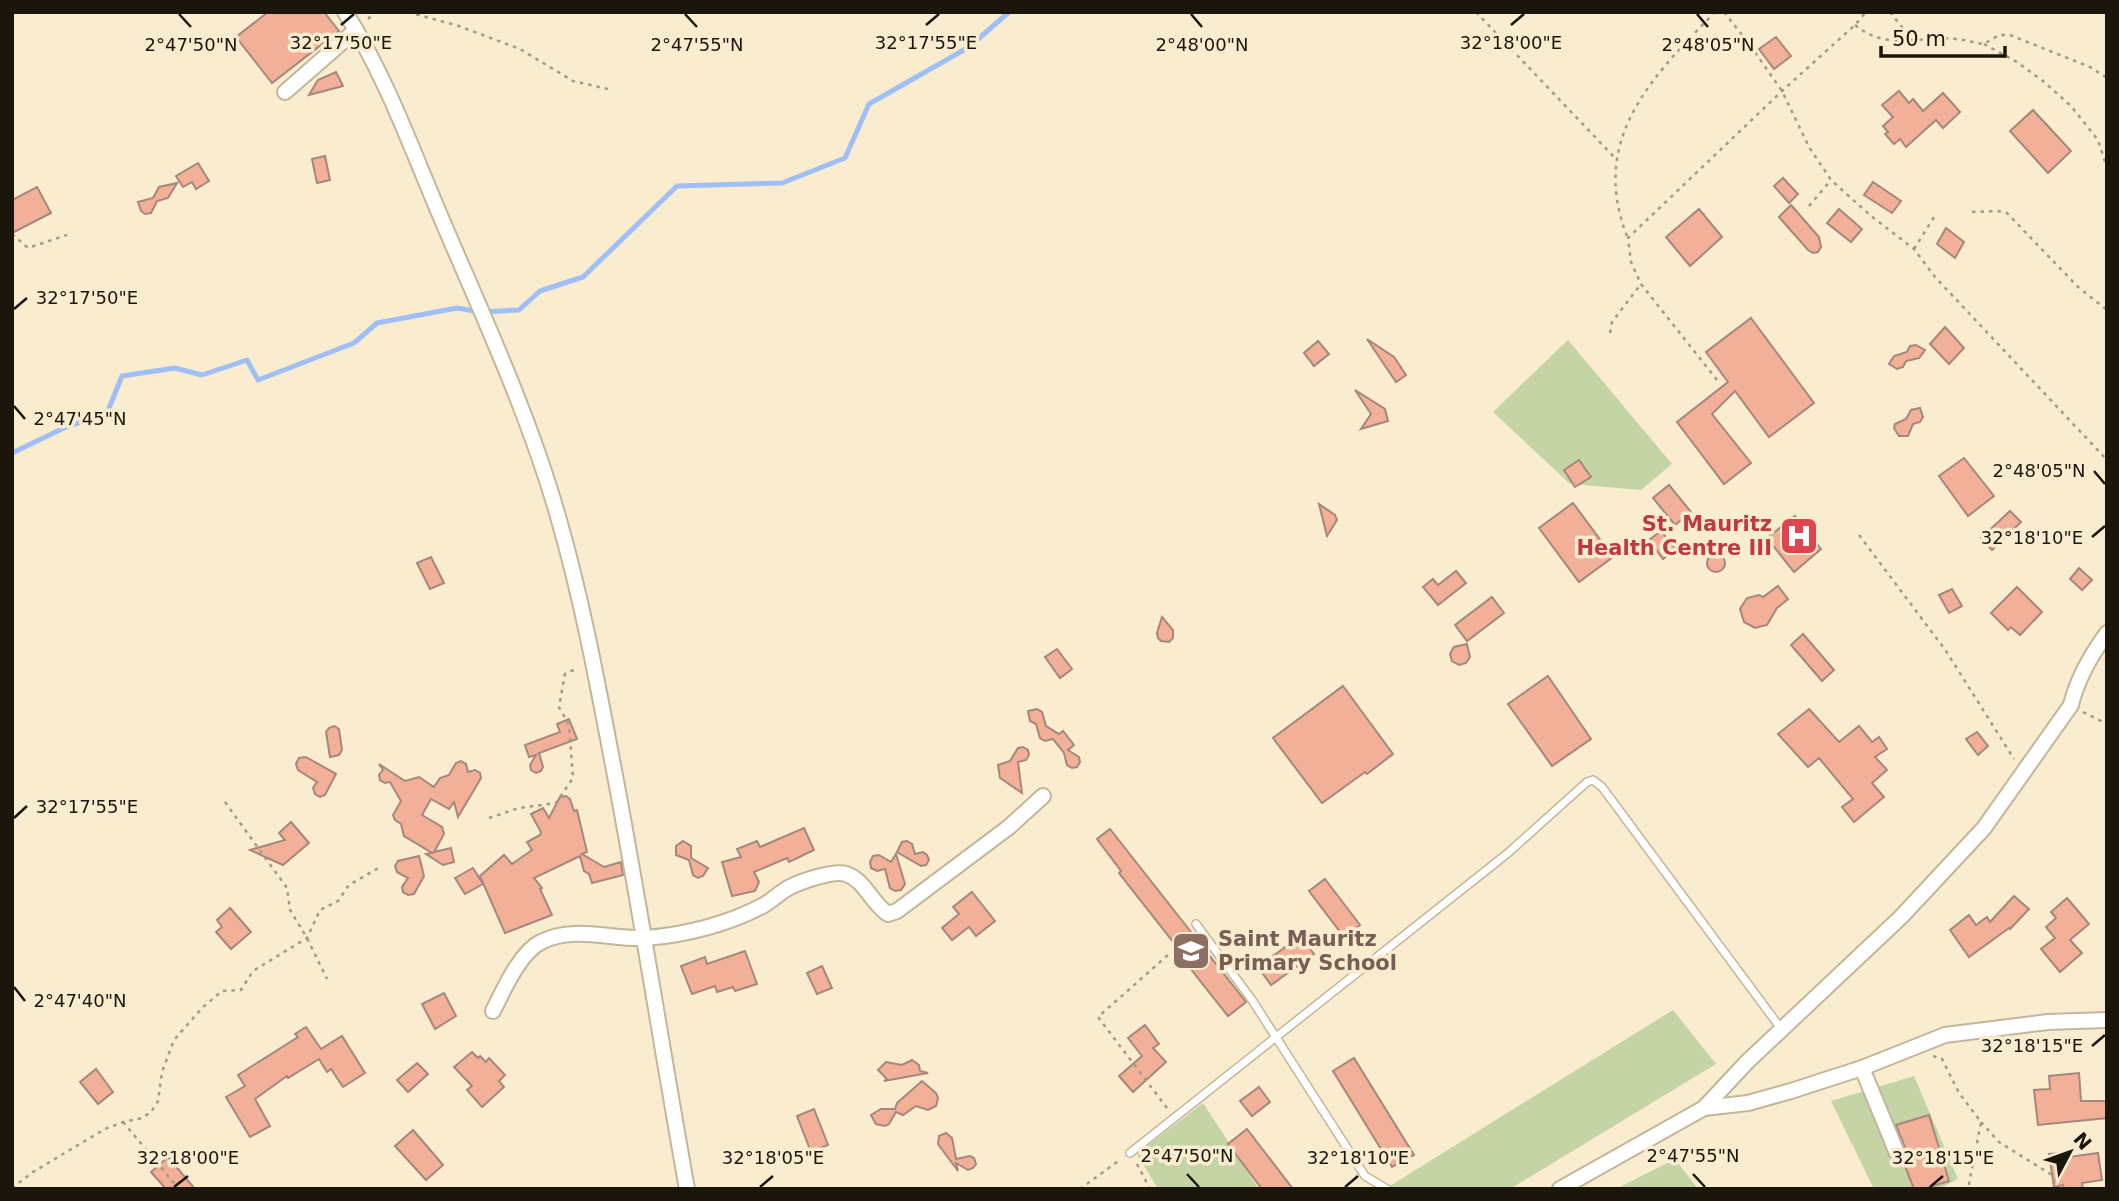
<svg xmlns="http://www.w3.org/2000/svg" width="2119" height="1201" viewBox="0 0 2119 1201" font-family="'DejaVu Sans',sans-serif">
<rect width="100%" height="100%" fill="#f9eccf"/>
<g fill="#c4d4a4">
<polygon points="1568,340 1672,464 1641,490 1570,484 1493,412"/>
<polygon points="1673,1010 1716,1064 1510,1189 1385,1189"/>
<polygon points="1914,1076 1958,1179 1939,1189 1874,1189 1831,1101"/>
<polygon points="1203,1103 1259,1189 1158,1189 1137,1154"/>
<polygon points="1675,1159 1698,1189 1616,1189"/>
</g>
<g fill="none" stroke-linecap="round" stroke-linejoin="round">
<polyline stroke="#9fbff6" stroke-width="5" points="12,453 64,428 107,413 122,376 175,368 202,375 247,360 258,380 354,343 377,323 457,308 480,312 519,310 540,291 583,277 677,186 782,183 845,158 869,104 969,47 1009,12"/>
</g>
<g fill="#f3b098" stroke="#a6877c" stroke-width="2">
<polygon points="268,12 324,12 339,31 272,83 236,37"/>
<polygon points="1776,37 1791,56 1774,69 1759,49"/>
<polygon points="336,72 343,86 309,95 318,80"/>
<polygon points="1899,91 1909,103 1913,99 1923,111 1943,93 1960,112 1943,128 1936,120 1906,147 1900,139 1894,144 1885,134 1888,132 1883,126 1893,117 1882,105"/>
<polygon points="2033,110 2071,151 2048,173 2010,131"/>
<polygon points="325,156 330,180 317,183 312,159"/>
<polygon points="198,163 209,181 196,189 192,182 183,187 176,176"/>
<polygon points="1783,178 1798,194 1789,203 1774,186"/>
<polygon points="1873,182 1901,201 1892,213 1864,195"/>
<polygon points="177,183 168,198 157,201 151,213 145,214 141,211 138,202 153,198 159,187"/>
<polygon points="37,187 51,213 12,233 12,200"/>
<polygon points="1791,205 1819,237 1821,247 1818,252 1813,253 1808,250 1779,217"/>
<polygon points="1699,209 1722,237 1690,266 1666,237"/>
<polygon points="1839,209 1862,229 1851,242 1827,223"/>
<polygon points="1946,228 1964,242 1955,258 1937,244"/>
<polygon points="1751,318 1814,403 1769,437 1735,391 1712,414 1751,463 1724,484 1677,422 1728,382 1706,352"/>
<polygon points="1945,327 1964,348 1949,364 1930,344"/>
<polygon points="1367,339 1394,357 1406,375 1396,382"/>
<polygon points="1318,341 1329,354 1314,366 1304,353"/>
<polygon points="1916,345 1925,350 1919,358 1906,361 1903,367 1897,369 1889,364 1894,356 1907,352 1910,346"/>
<polygon points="1355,390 1385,409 1388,421 1361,429 1371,414"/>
<polygon points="1920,408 1923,417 1920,422 1913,424 1908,436 1899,436 1894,428 1895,424 1906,419 1911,410"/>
<polygon points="1964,458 1994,496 1968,516 1939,476"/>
<polygon points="1579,460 1591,477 1575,487 1564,470"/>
<polygon points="1669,485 1691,512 1675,525 1653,498"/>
<polygon points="1573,503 1613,557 1579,582 1539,528"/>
<polygon points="1319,504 1335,515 1337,520 1327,536"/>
<polygon points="2010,511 2021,522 1992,550 1981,538"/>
<polygon points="1795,516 1821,549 1794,572 1767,538"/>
<polygon points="1661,531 1676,549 1663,559 1649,540"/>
<circle cx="1716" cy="563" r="9"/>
<polygon points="431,557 444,583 430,589 417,563"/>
<polygon points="2079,568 2092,580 2082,590 2070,579"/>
<polygon points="1456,571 1466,583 1438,605 1423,587 1433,579 1438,585"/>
<polygon points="1778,586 1788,599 1777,608 1767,625 1755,628 1744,622 1740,609 1747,598 1759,595 1763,597"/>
<polygon points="2017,587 2042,612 2020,635 2011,627 2008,630 1991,613"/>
<polygon points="1952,589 1962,606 1949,613 1939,595"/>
<polygon points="1492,597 1504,613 1467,641 1455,625"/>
<polygon points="1162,617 1173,630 1173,638 1169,642 1161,641 1158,638 1157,633"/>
<polygon points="1803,634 1834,670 1822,681 1791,645"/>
<polygon points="1467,644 1470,657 1466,663 1459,665 1452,661 1450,654 1454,647"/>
<polygon points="1057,649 1072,669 1060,678 1045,657"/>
<polygon points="1548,676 1591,739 1552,766 1508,704"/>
<polygon points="1343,686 1393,754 1367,774 1365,772 1322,803 1273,738"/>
<polygon points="1037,709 1042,712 1046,726 1059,734 1063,731 1074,745 1068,750 1079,757 1080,762 1077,767 1072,768 1067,765 1064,753 1053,739 1045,741 1040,738 1036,724 1030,721 1028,711"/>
<polygon points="1809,709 1839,742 1859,726 1872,742 1879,737 1887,749 1875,757 1887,770 1872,783 1884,797 1854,822 1842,807 1853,799 1819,758 1808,767 1778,734"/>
<polygon points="569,719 577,739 539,753 543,767 541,771 536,773 531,770 530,765 536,755 529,757 525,745 560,732 557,724"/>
<polygon points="334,726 339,729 342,750 339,755 330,757 326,732 329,728"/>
<polygon points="1977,732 1988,746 1978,755 1966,739"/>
<polygon points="1023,747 1028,750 1029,755 1026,760 1018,762 1022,793 1000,778 998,765 1010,761 1018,748"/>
<polygon points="306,757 336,774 325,795 320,797 315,794 313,788 317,782 298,770 296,764 299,758"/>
<polygon points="461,761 466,764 468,772 475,770 480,773 481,778 458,817 454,802 449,809 431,799 422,815 442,827 444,834 434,852 451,848 454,862 443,865 426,854 432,853 404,836 401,824 395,820 393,815 401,801 390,782 385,783 380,780 379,775 383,770 379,764 405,781 419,777 434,787 440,778 449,775 456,763"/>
<polygon points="566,796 570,799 574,811 577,810 587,852 582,854 604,867 621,862 623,875 592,883 589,874 584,871 580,856 534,878 542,888 540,889 552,915 505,933 480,876 504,855 512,864 532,850 527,842 540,835 541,832 531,814 543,808 549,818 560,797"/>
<polygon points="291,822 309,843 283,865 250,850 285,840 279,833"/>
<polygon points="804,828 814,850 789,862 787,858 754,872 759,882 755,891 732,896 722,862 741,857 737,849 757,841 760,847"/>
<polygon points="1110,829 1246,1002 1228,1016 1175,949 1177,947 1119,873 1121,871 1097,839"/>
<polygon points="683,841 691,846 691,858 708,868 703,876 698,878 693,875 689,860 676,855 676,846"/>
<polygon points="907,841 912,844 915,854 923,852 927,855 929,860 926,865 921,866 897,852 902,842"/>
<polygon points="896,854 905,884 901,890 895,891 890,888 885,869 877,871 871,868 870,862 873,856 879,855 891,862"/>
<polygon points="419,856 424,876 414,894 408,895 403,892 402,887 408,878 397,872 395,866 398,861"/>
<polygon points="473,868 483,884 465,894 455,878"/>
<polygon points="1325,879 1360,925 1344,937 1309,891"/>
<polygon points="972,892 995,921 976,936 969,927 952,940 942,928 959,914 953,907"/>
<polygon points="2014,896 2029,909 2010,929 2009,928 1969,957 1950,930 1969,915 1976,925 1987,917 1990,922"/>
<polygon points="2067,898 2089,924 2070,940 2082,953 2060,972 2041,949 2055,938 2046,927 2056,918 2051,912"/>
<polygon points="230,908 251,932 231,949 216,932 222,927 217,920"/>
<polygon points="1300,936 1314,954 1271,985 1258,967"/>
<polygon points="745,951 757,984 735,991 733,987 717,992 715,986 692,994 681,966 705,957 707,964"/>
<polygon points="822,966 832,988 817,994 807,973"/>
<polygon points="444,993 456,1016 435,1029 422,1004"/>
<polygon points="1145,1025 1159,1044 1153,1048 1166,1062 1133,1092 1119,1076 1142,1056 1128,1038"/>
<polygon points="306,1027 321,1049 342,1036 365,1073 343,1087 331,1069 327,1072 319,1059 288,1078 287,1076 255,1099 270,1126 250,1137 226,1097 245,1086 238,1075 298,1037 295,1034"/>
<polygon points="472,1052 478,1058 480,1056 486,1062 489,1058 505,1075 499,1081 504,1087 482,1107 467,1090 472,1086 454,1067"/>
<polygon points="1354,1058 1414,1155 1392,1167 1333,1071"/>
<polygon points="912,1060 919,1065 920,1071 928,1073 884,1081 887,1079 878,1070 886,1062 902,1065"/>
<polygon points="417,1063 428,1074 408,1092 397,1080"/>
<polygon points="96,1069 113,1092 98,1104 80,1082"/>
<polygon points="2079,1073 2081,1101 2107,1101 2107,1118 2038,1125 2034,1090 2050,1089 2049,1076"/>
<polygon points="922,1081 936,1093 938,1098 936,1106 928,1110 916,1106 903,1115 896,1112 889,1124 885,1126 876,1124 871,1115 881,1109 895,1109 897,1103"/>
<polygon points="1259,1087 1270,1102 1252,1116 1240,1101"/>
<polygon points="814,1109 828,1145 811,1152 797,1116"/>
<polygon points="1929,1115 1949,1181 1923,1189 1914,1189 1903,1161 1906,1155 1906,1150 1896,1125"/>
<polygon points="1247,1129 1293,1189 1262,1189 1228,1144"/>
<polygon points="413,1130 443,1165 426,1180 395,1146"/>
<polygon points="946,1133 952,1138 956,1159 970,1156 974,1158 976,1164 973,1168 968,1170 956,1163 958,1171 938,1144 939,1136"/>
<polygon points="2062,1153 2063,1158 2098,1153 2102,1180 2082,1183 2083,1189 2064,1189 2063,1185 2054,1187 2049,1154"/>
<polygon points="168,1157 195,1189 166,1189 151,1172"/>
</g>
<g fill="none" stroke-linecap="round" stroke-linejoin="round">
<defs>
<g id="service">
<polyline points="1196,924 1252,1000 1365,1176 1387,1189"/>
<polyline points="1130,1153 1508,853 1587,782 1593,780 1602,787 1782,1030"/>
</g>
<g id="minor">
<path d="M 345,12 C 386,76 412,150 442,220 C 484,318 530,417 559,520 C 584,607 600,697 617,786 C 642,920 663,1055 687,1189"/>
<polyline points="285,92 356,30"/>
<path d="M 493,1011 C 503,991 520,952 541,942 C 574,925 612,940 646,938 C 685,935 729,924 764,905 C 773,900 780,892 790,887 C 802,881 834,870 846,874 C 865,880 872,904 888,914 L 897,911 L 1009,827 L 1043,796"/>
<polyline points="1862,1068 1897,1153"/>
<polyline points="1704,1108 1748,1103 1791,1091 1862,1068 1945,1035 2048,1022 2107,1020"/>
<path d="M 1560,1189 L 1704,1108 L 1747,1062 L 1901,917 L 1984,828 L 2071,705 C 2077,679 2091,655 2107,633"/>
</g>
</defs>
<use href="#service" stroke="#c3b79b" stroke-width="10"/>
<use href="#minor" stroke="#c3b79b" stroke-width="18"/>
<g stroke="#a49b85" stroke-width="2.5" stroke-dasharray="3.5 5" stroke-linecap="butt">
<polyline points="408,12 459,26 520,49 573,81 612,90"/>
<polyline points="1476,12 1615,158"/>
<polyline points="1724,12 1750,45 1782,91 1809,147 1831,180 1871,216 1914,249 1935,277 2107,460"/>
<polyline points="1890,12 1912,40"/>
<polyline points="368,19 375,12"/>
<path d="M 1855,25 C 1888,52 1920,35 1957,39 C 1966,40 1975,43 1984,44 L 1999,35 L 2010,35 L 2090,67 L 2107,78"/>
<polyline points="1984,44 2017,62 2043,81 2071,106 2098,140 2107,168"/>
<polyline points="1809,206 1831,180"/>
<polyline points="1972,212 1997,211 2007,213 2078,287 2107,310"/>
<polyline points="12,234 28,248 67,235"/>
<path d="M 1627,236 C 1589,139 1652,77 1715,12"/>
<polyline points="1914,249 1936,214"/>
<polyline points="1610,333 1612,322 1641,284"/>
<polyline points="1717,380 1641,284 1631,262 1628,238 1782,91 1855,25 1866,12"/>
<polyline points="1859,535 1946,651 2014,759"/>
<polyline points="2083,712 2107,724"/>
<polyline points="225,802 287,888 290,910 307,938 327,979"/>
<polyline points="489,818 519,808 556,803 573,778 569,725 559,707 565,674 578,668"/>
<polyline points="1933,1056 1942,1059 1959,1093 1981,1122 1968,1189"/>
<polyline points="1167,1108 1098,1017 1168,955"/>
<polyline points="123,1122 179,1189"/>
<polyline points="1981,1122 1999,1142 2052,1175 2056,1189"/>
<polyline points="1137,1164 1150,1189"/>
<polyline points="12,1188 33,1172 105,1129 123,1122 142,1118 151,1112 158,1101 162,1072 174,1040 202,1008 222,991 241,990 253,971 307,938 320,910 338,901 349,885 382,866"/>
<polyline points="1080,1189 1121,1159"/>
</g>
<use href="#service" stroke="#fff" stroke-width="7"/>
<use href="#minor" stroke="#fff" stroke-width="14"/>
</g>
<path fill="none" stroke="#1a160b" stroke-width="2.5" d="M 179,14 L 191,27M 685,14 L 697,27M 1191,14 L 1202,27M 1697,14 L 1708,27M 341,25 L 354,14M 926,25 L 939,14M 1511,25 L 1524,14M 14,309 L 27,298M 14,406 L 25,419M 2094,471 L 2105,484M 2092,537 L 2105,526M 14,818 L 27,806M 14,987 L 25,1001M 2092,1046 L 2105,1035M 1187,1174 L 1199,1187M 1693,1174 L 1705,1187M 174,1187 L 188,1176M 760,1187 L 773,1176M 1345,1187 L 1358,1176M 1930,1187 L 1943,1176"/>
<defs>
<symbol id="hospital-square" viewBox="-11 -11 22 22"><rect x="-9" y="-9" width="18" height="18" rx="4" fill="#e0444e" stroke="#f9eccf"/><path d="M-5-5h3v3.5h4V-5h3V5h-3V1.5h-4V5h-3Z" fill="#fff"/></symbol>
<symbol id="school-square" viewBox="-11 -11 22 22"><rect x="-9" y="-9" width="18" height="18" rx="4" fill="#8d6e63" stroke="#f9eccf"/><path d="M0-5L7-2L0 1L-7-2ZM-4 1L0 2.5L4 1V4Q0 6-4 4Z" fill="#fff"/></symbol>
</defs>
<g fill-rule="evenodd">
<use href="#hospital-square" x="1777" y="514" width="44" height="44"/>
<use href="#school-square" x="1169" y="929" width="44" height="44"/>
</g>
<g text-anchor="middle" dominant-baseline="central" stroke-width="7" stroke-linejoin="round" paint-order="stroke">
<g font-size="21" font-weight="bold" fill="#be3a42" stroke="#f9eccf" text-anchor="end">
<text x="1772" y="524">St. Mauritz<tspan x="1772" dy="24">Health Centre III</tspan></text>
</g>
<g font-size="21" font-weight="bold" fill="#785e54" stroke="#f9eccf" text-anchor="start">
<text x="1218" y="939">Saint Mauritz<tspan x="1218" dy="24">Primary School</tspan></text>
</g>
</g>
<g font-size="18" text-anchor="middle" fill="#1a160b" stroke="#f9eccf" stroke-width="7" stroke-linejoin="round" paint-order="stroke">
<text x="341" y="49">32°17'50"E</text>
<text x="926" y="49">32°17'55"E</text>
<text x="1511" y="49">32°18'00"E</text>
<text x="697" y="51">2°47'55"N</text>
<text x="1202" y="51">2°48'00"N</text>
<text x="1708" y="51">2°48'05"N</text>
<text x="191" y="51">2°47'50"N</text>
<text x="87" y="304">32°17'50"E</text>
<text x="80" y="425">2°47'45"N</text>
<text x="2039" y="477">2°48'05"N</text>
<text x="2032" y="544">32°18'10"E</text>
<text x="87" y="813">32°17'55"E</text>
<text x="80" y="1007">2°47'40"N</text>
<text x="2032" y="1052">32°18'15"E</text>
<text x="1187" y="1162">2°47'50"N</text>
<text x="1693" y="1162">2°47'55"N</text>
<text x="188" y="1164">32°18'00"E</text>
<text x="773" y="1164">32°18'05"E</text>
<text x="1358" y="1164">32°18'10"E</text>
<text x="1943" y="1164">32°18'15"E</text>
</g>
<rect width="2119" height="1201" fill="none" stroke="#1a160b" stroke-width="28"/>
<g transform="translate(2070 1152) rotate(49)" stroke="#f9eccf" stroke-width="5" paint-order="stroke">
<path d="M0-5L12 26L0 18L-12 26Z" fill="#1a160b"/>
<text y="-10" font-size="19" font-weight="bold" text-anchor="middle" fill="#1a160b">N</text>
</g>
<path d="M1881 46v10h124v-10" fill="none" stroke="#1a160b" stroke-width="3.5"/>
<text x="1892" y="46" font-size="21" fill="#1a160b" stroke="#f9eccf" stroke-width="5" paint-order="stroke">50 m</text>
</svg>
